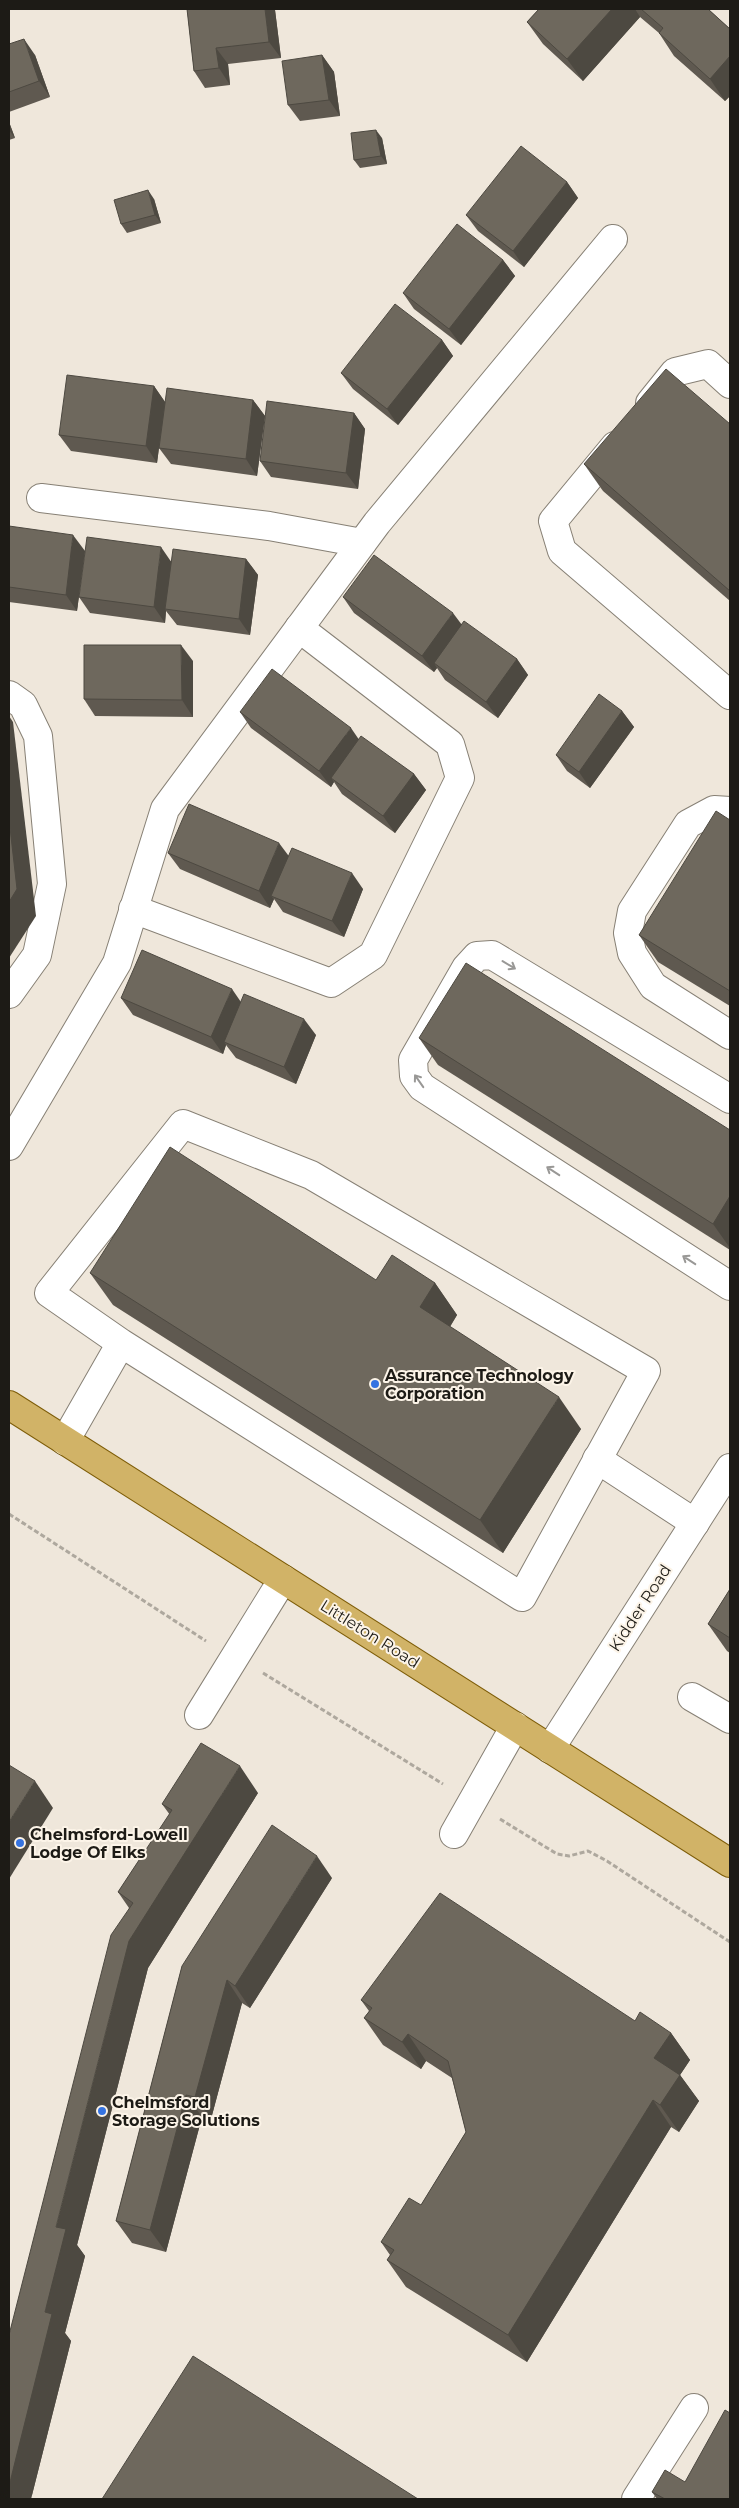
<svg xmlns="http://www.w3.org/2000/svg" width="739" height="2508" viewBox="0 0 739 2508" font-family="Montserrat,sans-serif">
<rect width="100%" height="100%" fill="#efe7db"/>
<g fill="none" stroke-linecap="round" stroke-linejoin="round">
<defs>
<g id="minor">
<polyline points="650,403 675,372 708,364 730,384"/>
<polyline points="615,446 553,521 562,551 730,695"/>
<polyline points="41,498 269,526 362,543"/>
<polyline points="9,695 23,705 38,736 52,884 37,955 9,994"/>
<polyline points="730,811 714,810 688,824 632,911 628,933 632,953 653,986 730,1035"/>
<polyline points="133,909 331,983 373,955 460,778 450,744 299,628"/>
<polyline points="730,1099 492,955 477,956 466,968 413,1060 414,1076 422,1087 730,1286"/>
<polyline points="9,1146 117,963 165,809 377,523 613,239"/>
<polyline points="65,1441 121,1343 522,1597 646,1371 311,1175 183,1124 49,1293 121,1343"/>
<polyline points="597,1459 695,1523"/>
<polyline points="692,1697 730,1719"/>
<polyline points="199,1715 283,1579"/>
<polyline points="550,1749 730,1468"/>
<polyline points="454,1834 515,1726"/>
<polyline points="636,2499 694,2408"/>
</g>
<polyline id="major" points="9,1405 730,1863"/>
</defs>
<use href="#minor" stroke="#878075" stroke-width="30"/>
<use href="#major" stroke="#7e5d08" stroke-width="30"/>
<g stroke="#aea89e" stroke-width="3" stroke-dasharray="5 2.5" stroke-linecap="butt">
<polyline points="9,1514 206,1641"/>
<polyline points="263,1673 443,1784"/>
<polyline points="500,1819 557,1854 569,1856 588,1851 607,1861 730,1942"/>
</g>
<use href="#minor" stroke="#fff" stroke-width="28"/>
<use href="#major" stroke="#d1b367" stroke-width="28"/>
</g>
<g fill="#5f5950">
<polygon points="187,9 275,10 281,58 228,64 230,85 205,88 194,71"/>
<polygon points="539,9 708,9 730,29 730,96 725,101 674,56 659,33 640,17 583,81 543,44 527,22"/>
<polygon points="9,44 35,55 50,97 9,112"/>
<polygon points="322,55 334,72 340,116 300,121 288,105"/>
<polygon points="9,122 15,138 9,140"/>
<polygon points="382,138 387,164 360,168 354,160"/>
<polygon points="567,182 578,198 524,267 478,231 466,215"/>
<polygon points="154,199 161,223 127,233 121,224"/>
<polygon points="503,260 515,276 461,345 414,309 403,293"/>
<polygon points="442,340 453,356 398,425 353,389 341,373"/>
<polygon points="154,386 165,402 253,400 265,416 257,476 171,464 159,448 162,424 157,463 71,451 59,435"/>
<polygon points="354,413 365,429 358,489 271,477 260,461"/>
<polygon points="730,424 730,601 603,491 584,464"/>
<polygon points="9,526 85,551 77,611 9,602"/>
<polygon points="246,559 258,575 250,635 177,625 166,611 165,623 90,613 79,597 171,561"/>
<polygon points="343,597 461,624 517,659 528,675 498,718 445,680 437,668 434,672 354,613"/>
<polygon points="193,661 193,717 95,716 84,699"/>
<polygon points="622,711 634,727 590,788 567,771 556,755"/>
<polygon points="240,712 359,739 414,774 426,790 395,833 342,794 334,782 331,787 251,728"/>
<polygon points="730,820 730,1006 658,962 639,935"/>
<polygon points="168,853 288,856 363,889 344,937 283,912 274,899 270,908 180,869"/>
<polygon points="121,998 241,1002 316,1035 296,1084 236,1058 226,1045 223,1054 133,1015"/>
<polygon points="419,1038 730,1130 730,1250 438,1065"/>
<polygon points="90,1273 376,1280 435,1283 457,1315 450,1327 581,1429 503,1553 113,1305"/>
<polygon points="730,1589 730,1653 727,1651 708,1624"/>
<polygon points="258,1793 148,1968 77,2245 85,2256 65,2333 71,2341 31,2499 129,1908 118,1892 170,1815 162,1804"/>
<polygon points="332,1878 250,2008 242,2003 211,2119 202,2117 166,2252 132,2243 116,2221 182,1966"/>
<polygon points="361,2000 635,2021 671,2033 690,2060 680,2075 699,2101 679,2132 671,2127 527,2362 406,2287 387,2260 390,2255 381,2242 421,2205 466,2132 452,2078 426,2061 421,2069 383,2045 364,2018 369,2011"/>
<polygon points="685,2482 730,2499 657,2499 652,2492"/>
</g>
<g fill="#4d4941">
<polygon points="265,9 274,9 275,10 281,58 269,42"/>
<polygon points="612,9 635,9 640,17 583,81 567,59"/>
<polygon points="24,39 35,55 50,97 39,81"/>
<polygon points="216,48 228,64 230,85 219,68"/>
<polygon points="322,55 334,72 340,116 329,100"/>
<polygon points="730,56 730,96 725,101 710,79"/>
<polygon points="9,122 15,138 9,130"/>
<polygon points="376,130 382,138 387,164 381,156"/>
<polygon points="567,182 578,198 524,267 513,251"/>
<polygon points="148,190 154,199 161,223 155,215"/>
<polygon points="503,260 515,276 461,345 449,329"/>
<polygon points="442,340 453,356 398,425 387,409"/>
<polygon points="154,386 165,402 157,463 146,446"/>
<polygon points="253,400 265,416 257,476 246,459"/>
<polygon points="354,413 365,429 358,489 346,473"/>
<polygon points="73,535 85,551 77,611 66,595"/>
<polygon points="161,547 172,563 165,609 166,611 165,623 154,607"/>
<polygon points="246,559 258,575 250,635 239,619"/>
<polygon points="453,613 465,629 434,663 437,668 434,672 422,656"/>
<polygon points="181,645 193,661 193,717 182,700"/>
<polygon points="517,659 528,675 498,718 486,702"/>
<polygon points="622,711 634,727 590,788 579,772"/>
<polygon points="9,716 13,722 36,916 9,958"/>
<polygon points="351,728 362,744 331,778 334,782 331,787 319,771"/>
<polygon points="414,774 426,790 395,833 383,816"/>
<polygon points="279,843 291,859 271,896 274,899 270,908 259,891"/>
<polygon points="352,873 363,889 344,937 332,921"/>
<polygon points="232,989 243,1005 224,1042 226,1045 223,1054 211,1037"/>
<polygon points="304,1019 316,1035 296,1084 284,1067"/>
<polygon points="730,1196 730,1248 713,1224"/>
<polygon points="435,1283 457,1315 442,1339 420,1307"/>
<polygon points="559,1397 581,1429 503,1553 480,1520"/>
<polygon points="240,1766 258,1793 148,1968 77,2245 85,2256 65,2333 71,2341 31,2499 9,2499 9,2486 45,2312 56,2227 129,1941"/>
<polygon points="35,1781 53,1808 9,1879 9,1822"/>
<polygon points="317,1856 332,1878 250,2008 235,1986"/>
<polygon points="227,1980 242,2003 211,2119 195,2097"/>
<polygon points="671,2033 690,2060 680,2075 699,2101 679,2132 660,2105 654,2058"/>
<polygon points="408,2034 426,2061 421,2069 402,2042"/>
<polygon points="186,2095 202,2117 166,2252 150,2230"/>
<polygon points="653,2100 671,2127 527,2362 508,2335"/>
</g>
<g fill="#6e685d" stroke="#4d4941">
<polygon points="187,9 265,9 269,42 216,48 219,68 194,71"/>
<polygon points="539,9 612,9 567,59 527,22"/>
<polygon points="641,9 708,9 730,29 730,56 710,79 659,33 663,28"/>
<polygon points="24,39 39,81 9,92 9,44"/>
<polygon points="322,55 329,100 288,105 282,61"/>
<polygon points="376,130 381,156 354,160 351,133"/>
<polygon points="521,146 567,182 513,251 466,215"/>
<polygon points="148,190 155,215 121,224 114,200"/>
<polygon points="457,224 503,260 449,329 403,293"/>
<polygon points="395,304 442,340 387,409 341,373"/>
<polygon points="666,369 730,424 730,591 584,464"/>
<polygon points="67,375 154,386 146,446 59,435"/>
<polygon points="167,388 253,400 246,459 159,448"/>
<polygon points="267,401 354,413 346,473 260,461"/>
<polygon points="9,526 73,535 66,595 9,587"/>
<polygon points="87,537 161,547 154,607 79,597"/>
<polygon points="173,549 246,559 239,619 165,609"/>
<polygon points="374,555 453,613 422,656 343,597"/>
<polygon points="464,621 517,659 486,702 434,663"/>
<polygon points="84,645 181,645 182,700 84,699"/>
<polygon points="272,669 351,728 319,771 240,712"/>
<polygon points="599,694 622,711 579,772 556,755"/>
<polygon points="361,736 414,774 383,816 331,778"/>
<polygon points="189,804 279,843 259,891 168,853"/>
<polygon points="716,811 730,820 730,991 639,935"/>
<polygon points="9,819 17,889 9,902"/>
<polygon points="292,848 352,873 332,921 271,896"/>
<polygon points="142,950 232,989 211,1037 121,998"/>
<polygon points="466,963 730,1130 730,1196 713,1224 419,1038"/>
<polygon points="244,994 304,1019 284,1067 224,1042"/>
<polygon points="170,1147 376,1280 392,1255 435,1283 420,1307 559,1397 480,1520 90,1273"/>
<polygon points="730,1589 730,1638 708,1624"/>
<polygon points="201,1743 240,1766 129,1941 56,2227 66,2229 45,2312 52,2314 9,2486 9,2335 111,1935 133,1903 118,1892 172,1810 162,1804"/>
<polygon points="9,1765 35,1781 9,1822"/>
<polygon points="272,1825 317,1856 235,1986 227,1980 195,2097 186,2095 150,2230 116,2221 182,1966"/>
<polygon points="440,1893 635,2021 640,2012 671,2033 654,2058 680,2075 660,2105 653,2100 508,2335 387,2260 394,2250 381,2242 409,2198 421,2205 466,2132 448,2061 408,2034 402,2042 364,2018 372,2008 361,2000"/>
<polygon points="193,2356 418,2499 102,2499"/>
<polygon points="725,2410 730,2413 730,2499 665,2499 652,2492 665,2470 685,2482"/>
</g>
<defs><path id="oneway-shaft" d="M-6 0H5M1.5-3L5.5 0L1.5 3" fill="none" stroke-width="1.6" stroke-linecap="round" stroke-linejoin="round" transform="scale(1.25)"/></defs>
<g stroke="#999896">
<use href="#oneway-shaft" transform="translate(509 965) rotate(31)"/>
<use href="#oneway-shaft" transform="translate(419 1081) rotate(-125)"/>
<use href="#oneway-shaft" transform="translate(553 1171) rotate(-147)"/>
<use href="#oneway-shaft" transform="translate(689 1260) rotate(-147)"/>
</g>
<g fill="#3573e1" stroke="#fcf4e8" stroke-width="2">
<circle cx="375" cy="1384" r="5"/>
<circle cx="20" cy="1843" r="5"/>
<circle cx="102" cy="2111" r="5"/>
</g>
<g text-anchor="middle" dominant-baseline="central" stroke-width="4" stroke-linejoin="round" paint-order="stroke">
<g font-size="16" font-weight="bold" fill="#1d1b16" stroke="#fcf4e8" text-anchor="start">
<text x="385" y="1375">Assurance Technology<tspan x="385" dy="18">Corporation</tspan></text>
<text x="30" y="1834">Chelmsford-Lowell<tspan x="30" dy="18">Lodge Of Elks</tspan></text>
<text x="112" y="2102">Chelmsford<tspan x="112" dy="18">Storage Solutions</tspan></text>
</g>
<g font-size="16" fill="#1d1b16" stroke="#fcf4e8">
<text transform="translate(640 1608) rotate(-57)">Kidder Road</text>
<text transform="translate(370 1634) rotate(32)">Littleton Road</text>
</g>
</g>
<rect width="739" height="2508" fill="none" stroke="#1d1b16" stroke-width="20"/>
</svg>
